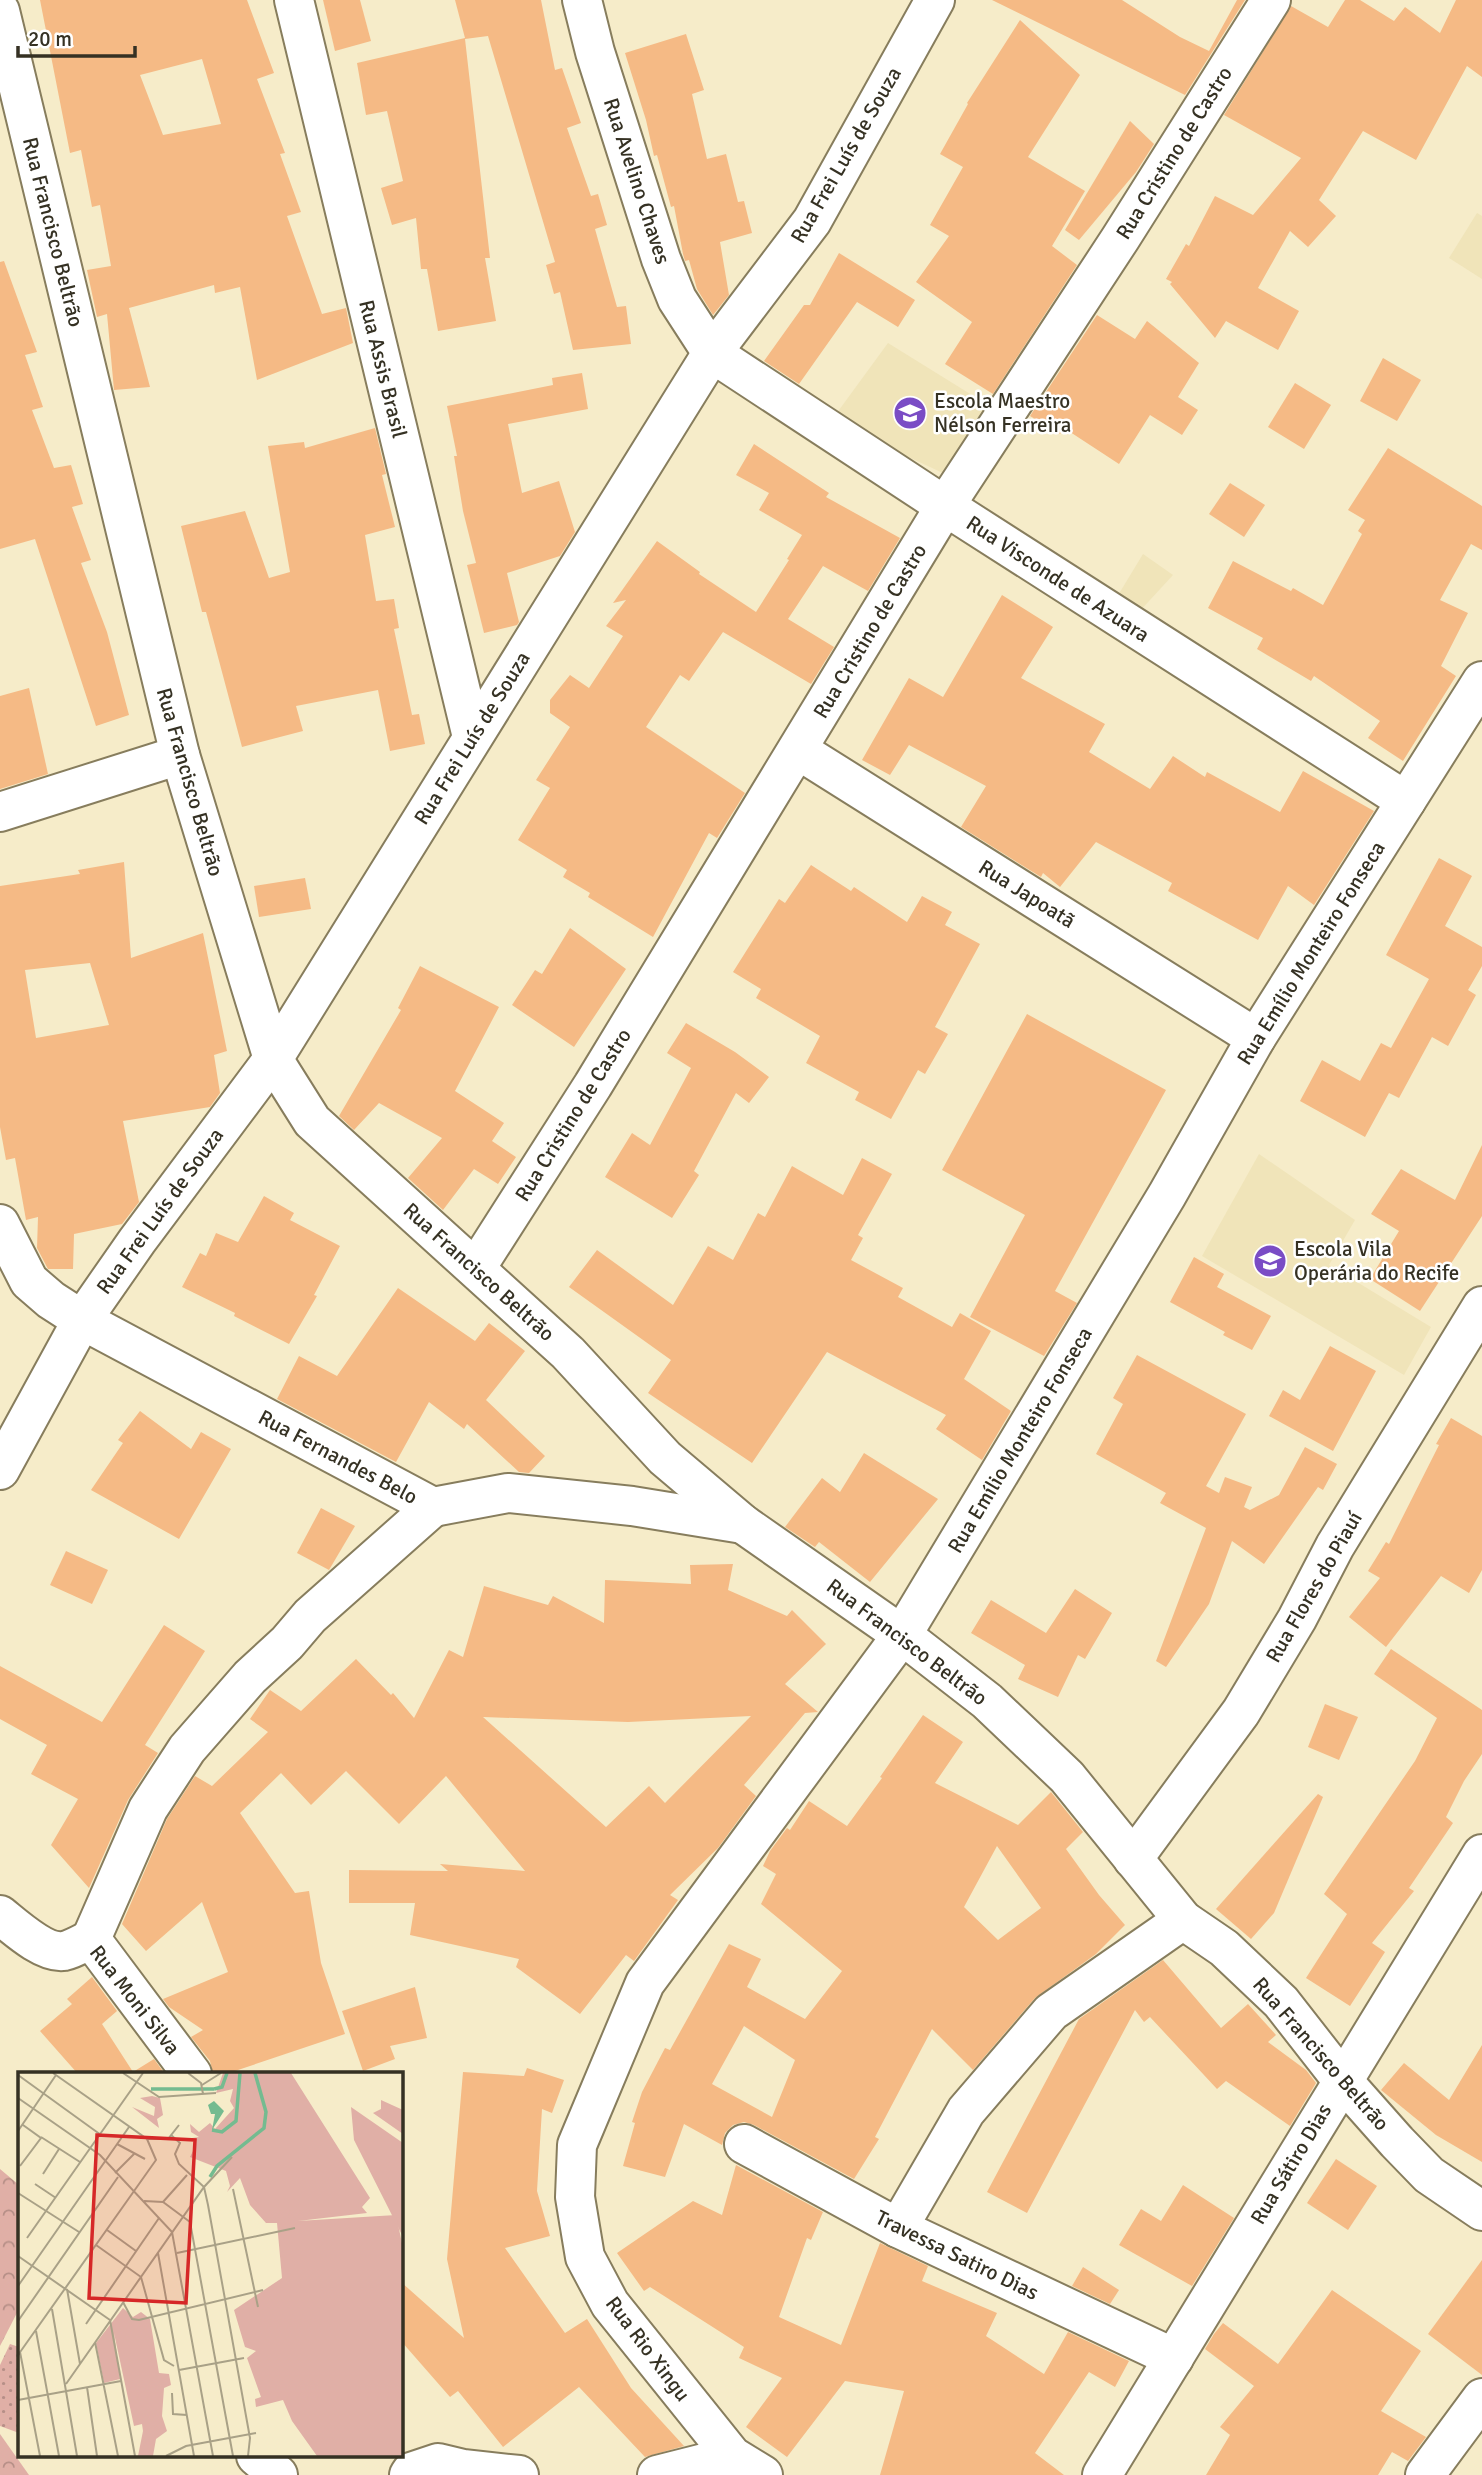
<svg xmlns="http://www.w3.org/2000/svg" width="1482" height="2475" viewBox="0 0 1482 2475" font-family="Signika,sans-serif">
<defs>
<pattern id="grass-dots" width="8" height="8" patternUnits="userSpaceOnUse" patternTransform="scale(1.75)"><rect width="8" height="8" fill="#e0afa6"/><path d="M2 2h.1M6 6h.1" fill="none" stroke="#b68f87" stroke-width="1.8" stroke-linecap="round"/></pattern>
<pattern id="forest-crowns" width="20" height="18" patternUnits="userSpaceOnUse" patternTransform="scale(1.75)"><rect width="20" height="18" fill="#e0afa6"/><path d="M2 6a3 3 0 1 1 6 0M12 15a3 3 0 1 1 6 0" fill="none" stroke="#b68f87"/></pattern>
</defs>
<rect width="100%" height="100%" fill="#f6ecc9"/>
<g fill="#f0e4b9">
<polygon points="1477,213 1482,216 1482,279 1449,258"/>
<polygon points="888,343 988,405 945,474 831,421"/>
<polygon points="1143,554 1173,575 1138,613 1117,597"/>
<polygon points="1259,1154 1355,1220 1329,1265 1431,1327 1404,1375 1202,1256"/>
</g>
<polygon fill="url(#grass-dots)" points="10,2344 19,2347 19,2433 0,2426 0,2365"/>
<g fill="url(#forest-crowns)">
<polygon points="0,2169 19,2185 19,2309 0,2346"/>
<polygon points="0,2434 29,2475 0,2475"/>
</g>
<g fill="#f5ba85" fill-rule="evenodd">
<path d="M 40,0 L 247,0 L 274,73 L 257,79 L 285,153 L 280,154 L 301,212 L 287,216 L 322,314 L 346,308 L 353,343 L 257,380 L 240,287 L 215,293 L 214,285 L 129,308 L 150,387 L 114,390 L 107,314 L 97,317 L 87,270 L 111,266 L 100,205 L 92,207 L 81,150 L 70,153 ZM 202,59 L 221,124 L 163,135 L 140,75 Z"/>
<polygon points="323,0 360,0 371,41 335,51"/>
<polygon points="455,0 541,0 555,70 562,68 581,123 567,128 591,196 598,194 607,225 595,229 617,307 626,306 631,344 573,350 560,292 554,294 546,265 555,262 488,36 465,39 490,258 485,258 496,321 438,331 427,269 421,269 416,218 392,225 381,188 403,181 387,111 366,115 357,63 465,38"/>
<polygon points="992,0 1122,0 1180,37 1209,51 1237,0 1245,0 1185,95"/>
<polygon points="1345,0 1360,0 1394,21 1405,7 1440,33 1456,0 1482,0 1482,77 1467,66 1416,160 1363,131 1319,200 1336,216 1308,247 1290,231 1258,288 1299,311 1278,350 1226,321 1215,338 1170,284 1172,282 1166,279 1186,244 1189,246 1215,196 1253,215 1301,158 1224,115 1291,6 1328,27"/>
<polygon points="1020,20 1080,75 1028,157 1085,191 1052,246 1077,265 993,394 945,364 972,322 916,282 949,236 930,225 963,167 940,154 968,104 967,103"/>
<polygon points="686,34 704,90 692,94 707,159 726,154 738,202 744,201 752,233 720,242 729,295 713,315 697,289 689,260 685,261 683,254 674,206 671,207 657,155 654,156 646,120 625,53"/>
<polygon points="1130,121 1154,144 1136,172 1079,240 1065,230"/>
<polygon points="839,253 915,300 898,327 857,302 799,384 764,361 804,305 810,305"/>
<polygon points="4,261 37,352 25,355 43,407 32,410 54,468 71,465 83,504 72,507 91,560 81,563 107,632 129,715 96,726 35,539 0,549 0,262"/>
<polygon points="1097,315 1135,339 1147,321 1199,363 1178,397 1198,410 1182,435 1150,415 1119,464 1064,428 1060,434 1030,416"/>
<polygon points="1383,358 1421,380 1397,421 1360,401"/>
<polygon points="582,373 588,409 508,424 522,493 559,481 575,532 560,556 507,573 519,622 517,625 484,633 467,565 476,563 463,511 454,456 457,456 447,406 553,385 552,378"/>
<polygon points="1295,383 1331,405 1304,449 1268,427"/>
<polygon points="375,428 386,474 382,475 395,527 365,535 376,601 394,599 399,628 394,629 412,715 419,714 425,744 390,751 378,690 296,706 303,731 242,747 206,612 202,612 181,526 245,511 269,578 290,572 268,446 304,442 305,448"/>
<polygon points="754,444 829,493 826,497 900,538 868,591 823,566 788,619 834,647 811,684 723,632 689,681 680,675 646,727 745,793 717,838 709,833 653,937 588,897 590,893 563,877 567,870 518,840 550,788 536,780 570,727 550,713 550,700 570,675 589,688 623,636 606,626 626,600 613,603 657,541 700,572 699,574 756,612 789,560 787,559 802,535 759,510 769,493 736,475"/>
<polygon points="1388,448 1482,506 1482,550 1471,544 1440,600 1468,613 1441,666 1456,676 1403,761 1368,738 1380,721 1314,676 1311,681 1257,649 1263,638 1208,608 1233,561 1291,591 1293,588 1323,605 1362,534 1358,531 1365,520 1348,510"/>
<polygon points="1230,483 1265,505 1244,537 1209,514"/>
<polygon points="1002,595 1053,627 1021,678 1105,724 1089,752 1150,789 1173,756 1205,777 1207,772 1280,812 1303,771 1374,811 1314,905 1288,886 1258,940 1168,891 1172,883 1096,842 1060,887 1043,873 1041,877 961,827 986,786 909,745 890,775 862,760 909,678 943,697"/>
<polygon points="29,688 48,774 0,789 0,696"/>
<polygon points="1439,858 1472,876 1445,926 1482,947 1482,966 1468,990 1476,995 1448,1046 1432,1037 1399,1098 1389,1093 1365,1137 1300,1101 1322,1060 1360,1081 1381,1043 1391,1048 1429,979 1386,955"/>
<path d="M 124,862 L 131,958 L 203,933 L 227,1051 L 214,1055 L 220,1093 L 210,1107 L 123,1121 L 139,1202 L 122,1224 L 74,1234 L 73,1269 L 48,1269 L 37,1248 L 38,1217 L 26,1220 L 15,1158 L 6,1160 L 0,1127 L 0,886 L 80,874 L 78,870 ZM 90,963 L 109,1025 L 36,1038 L 25,970 Z"/>
<polygon points="811,865 851,891 854,887 907,922 922,896 952,912 945,925 980,944 935,1027 948,1034 925,1074 918,1070 891,1119 855,1100 859,1092 806,1063 820,1036 756,998 761,989 733,972 779,899 785,903"/>
<polygon points="305,878 311,909 259,917 254,886"/>
<polygon points="570,928 626,969 574,1047 512,1005 535,970 542,974"/>
<polygon points="420,966 499,1007 455,1091 504,1123 492,1141 516,1157 498,1184 474,1169 443,1210 408,1178 442,1138 379,1103 354,1130 339,1116 401,1010 398,1008"/>
<polygon points="1027,1014 1166,1090 1055,1291 1077,1303 1044,1356 970,1317 1025,1215 942,1170"/>
<polygon points="686,1023 735,1052 769,1077 749,1103 736,1093 694,1171 699,1175 672,1218 605,1177 632,1133 650,1145 691,1068 667,1053"/>
<polygon points="1482,1145 1482,1216 1420,1311 1370,1279 1399,1231 1371,1214 1401,1169 1455,1200"/>
<polygon points="862,1158 892,1174 858,1235 863,1238 851,1260 903,1288 898,1297 952,1327 960,1313 991,1331 964,1379 1011,1411 982,1460 936,1429 946,1415 827,1352 752,1463 648,1393 671,1360 569,1287 597,1250 673,1305 708,1246 733,1260 758,1213 765,1217 792,1166 843,1195"/>
<polygon points="264,1196 294,1213 290,1220 340,1246 314,1295 317,1296 289,1344 234,1316 235,1313 182,1287 200,1253 206,1256 216,1233 238,1242"/>
<polygon points="1194,1257 1224,1274 1217,1287 1271,1316 1252,1350 1223,1335 1225,1332 1170,1302"/>
<polygon points="398,1288 475,1341 489,1323 525,1351 486,1400 545,1456 529,1473 519,1472 467,1424 464,1429 429,1402 396,1462 277,1399 299,1356 337,1376"/>
<polygon points="1330,1346 1376,1371 1333,1451 1269,1416 1283,1390 1300,1400"/>
<polygon points="1137,1355 1246,1414 1206,1486 1219,1493 1225,1477 1252,1487 1244,1507 1250,1510 1279,1495 1305,1447 1337,1464 1323,1490 1318,1487 1264,1564 1232,1541 1209,1604 1166,1667 1156,1661 1206,1528 1160,1503 1166,1493 1096,1454 1123,1404 1113,1398"/>
<polygon points="140,1411 191,1449 201,1432 231,1449 179,1539 91,1490 123,1443 118,1440"/>
<polygon points="1451,1418 1482,1436 1482,1570 1469,1593 1441,1576 1386,1647 1349,1617 1380,1578 1368,1571 1386,1542 1389,1544 1439,1445 1436,1444"/>
<polygon points="864,1453 938,1499 870,1582 819,1542 815,1547 785,1527 822,1478 840,1492"/>
<polygon points="321,1508 355,1526 329,1570 297,1553"/>
<polygon points="66,1551 108,1570 92,1604 50,1585"/>
<path d="M 733,1564 L 728,1590 L 787,1616 L 792,1610 L 826,1644 L 785,1684 L 818,1712 L 805,1713 L 744,1785 L 756,1796 L 718,1848 L 670,1895 L 678,1900 L 634,1961 L 626,1955 L 580,2014 L 516,1967 L 519,1959 L 410,1935 L 415,1903 L 349,1903 L 349,1870 L 448,1871 L 440,1864 L 525,1871 L 446,1776 L 399,1824 L 346,1771 L 311,1805 L 281,1773 L 240,1813 L 295,1893 L 309,1891 L 321,1963 L 345,2034 L 226,2074 L 213,2074 L 210,2061 L 191,2037 L 203,2030 L 169,2007 L 163,1999 L 228,1972 L 202,1902 L 146,1951 L 122,1924 L 167,1819 L 195,1776 L 212,1786 L 268,1732 L 250,1719 L 270,1690 L 301,1711 L 356,1659 L 391,1695 L 393,1693 L 414,1718 L 449,1650 L 463,1657 L 484,1586 L 548,1605 L 553,1596 L 604,1623 L 605,1580 L 691,1584 L 690,1565 ZM 751,1716 L 665,1803 L 649,1786 L 606,1827 L 483,1717 L 628,1722 Z"/>
<polygon points="1075,1589 1112,1613 1085,1659 1078,1655 1058,1697 1018,1679 1025,1665 971,1633 991,1600 1046,1633"/>
<polygon points="164,1625 205,1651 145,1745 158,1753 128,1800 89,1888 51,1845 78,1799 31,1774 47,1745 0,1719 0,1666 102,1722"/>
<polygon points="1391,1649 1482,1710 1482,1754 1464,1781 1446,1817 1453,1823 1409,1888 1414,1891 1372,1943 1385,1952 1350,2006 1306,1978 1347,1914 1324,1894 1415,1761 1437,1718 1374,1674"/>
<polygon points="1325,1704 1358,1717 1339,1760 1308,1747"/>
<path d="M 923,1715 L 963,1742 L 935,1783 L 1018,1825 L 1051,1792 L 1083,1832 L 1066,1849 L 1099,1895 L 1125,1925 L 1096,1954 L 1035,1998 L 973,2070 L 932,2029 L 875,2137 L 879,2139 L 854,2179 L 754,2125 L 744,2122 L 733,2125 L 725,2133 L 722,2145 L 684,2124 L 665,2177 L 623,2166 L 635,2123 L 632,2122 L 642,2092 L 665,2048 L 670,2050 L 729,1944 L 761,1959 L 747,1987 L 805,2019 L 842,1971 L 761,1904 L 776,1874 L 763,1866 L 770,1851 L 787,1828 L 790,1830 L 809,1801 L 847,1826 L 882,1778 L 880,1777 ZM 997,1846 L 1041,1908 L 998,1940 L 964,1907 ZM 744,2026 L 795,2060 L 772,2117 L 712,2084 Z"/>
<polygon points="1318,1794 1323,1797 1274,1913 1251,1939 1216,1909"/>
<polygon points="1163,1960 1221,2028 1248,2004 1276,2035 1268,2042 1306,2070 1316,2083 1290,2126 1226,2081 1217,2089 1150,2017 1144,2022 1135,2010 1027,2213 987,2192 1079,2019"/>
<polygon points="92,1977 117,2011 102,2024 133,2072 154,2059 165,2074 78,2074 40,2031 72,2004 67,1999"/>
<polygon points="415,1987 427,2038 390,2046 395,2059 363,2071 342,2011"/>
<polygon points="1482,2045 1482,2162 1436,2135 1381,2090 1404,2063 1449,2100"/>
<polygon points="527,2068 564,2080 552,2113 542,2109 537,2191 550,2236 505,2248 565,2333 587,2319 631,2388 684,2446 645,2457 579,2387 503,2447 458,2391 450,2397 401,2341 401,2282 464,2338 447,2259 463,2072 524,2076"/>
<polygon points="1336,2159 1377,2186 1348,2230 1307,2203"/>
<polygon points="736,2165 823,2212 811,2240 807,2238 779,2317 841,2345 880,2243 928,2266 922,2281 997,2313 986,2336 1044,2374 1068,2332 1129,2361 1115,2387 1089,2372 1035,2453 1064,2475 880,2475 904,2391 845,2381 787,2457 746,2427 782,2378 739,2358 744,2347 650,2287 644,2291 617,2253 693,2201 722,2215"/>
<polygon points="1183,2185 1234,2218 1192,2286 1119,2245 1141,2209 1161,2221"/>
<polygon points="1482,2260 1482,2375 1428,2334"/>
<polygon points="1083,2267 1119,2290 1110,2304 1072,2286"/>
<polygon points="1332,2290 1421,2351 1381,2411 1426,2437 1408,2461 1392,2452 1378,2475 1206,2475 1230,2435 1220,2427 1254,2386 1205,2349 1214,2334 1223,2323 1278,2364"/>
</g>
<g fill="none" stroke-linecap="round" stroke-linejoin="round">
<defs>
<g id="minor">
<polyline points="294,0 472,737"/>
<polyline points="582,0 595,52 661,259 677,299 712,353 945,506 1406,801"/>
<polyline points="0,11 180,755 273,1059 312,1121 568,1353 665,1458 743,1524 902,1635 987,1701 1067,1777 1183,1920 1224,1948 1281,2002 1342,2080 1397,2142 1429,2175 1482,2211"/>
<polyline points="798,750 1256,1038"/>
<polyline points="0,812 180,755"/>
<polyline points="0,1224 29,1281 51,1300 82,1320 433,1507 508,1493 632,1506 743,1524"/>
<polyline points="476,1268 593,1085 945,506 1120,239 1271,0"/>
<polyline points="0,1470 82,1320 137,1241 273,1059 712,353 812,221 935,0"/>
<polyline points="1133,1859 1241,1712 1297,1619 1335,1546 1482,1306"/>
<path d="M 0,1915 C 15,1927 44,1954 64,1951 C 73,1949 83,1943 91,1939 L 192,2074"/>
<polyline points="91,1939 148,1809 187,1749 250,1677 287,1643 310,1616 433,1507"/>
<polyline points="744,2144 898,2228 1174,2358"/>
<polyline points="898,2228 966,2111 1051,2012 1183,1920"/>
<polyline points="256,2456 278,2475"/>
<polyline points="409,2475 411,2472 438,2463 463,2469 519,2475"/>
<polyline points="657,2475 732,2456"/>
<polyline points="1102,2475 1482,1854"/>
<polyline points="1425,2475 1482,2398"/>
</g>
<polyline id="major" points="763,2475 732,2456 610,2304 585,2257 575,2197 577,2145 645,1983 902,1635 1167,1195 1256,1038 1482,681"/>
</defs>
<use href="#minor" stroke="#877d5d" stroke-width="42"/>
<use href="#major" stroke="#877d5d" stroke-width="42"/>
<use href="#minor" stroke="#fff" stroke-width="38"/>
<use href="#major" stroke="#fff" stroke-width="38"/>
</g>
<defs>
<symbol id="school-disc" viewBox="-11 -11 22 22"><circle r="9.5" fill="#7a4cc5" stroke="#fff"/><path d="M0-5L7-2L0 1L-7-2ZM-4 1L0 2.5L4 1V4Q0 6-4 4Z" fill="#fff"/></symbol>
</defs>
<g fill-rule="evenodd">
<use href="#school-disc" x="891" y="394" width="38" height="38"/>
<use href="#school-disc" x="1251" y="1242" width="38" height="38"/>
</g>
<g text-anchor="middle" dominant-baseline="central" stroke-width="5" stroke-linejoin="round" paint-order="stroke">
<g font-size="21" fill="#353123" stroke="#fff">
<text transform="translate(1174 153) rotate(-58)">Rua Cristino de Castro</text>
<text transform="translate(846 155) rotate(-60)">Rua Frei Luís de Souza</text>
<text transform="translate(637 181) rotate(72)">Rua Avelino Chaves</text>
<text transform="translate(53 232) rotate(76)">Rua Francisco Beltrão</text>
<text transform="translate(383 369) rotate(76)">Rua Assis Brasil</text>
<text transform="translate(1058 579) rotate(33)">Rua Visconde de Azuara</text>
<text transform="translate(870 631) rotate(-59)">Rua Cristino de Castro</text>
<text transform="translate(472 738) rotate(-58)">Rua Frei Luís de Souza</text>
<text transform="translate(190 782) rotate(74)">Rua Francisco Beltrão</text>
<text transform="translate(1027 894) rotate(32)">Rua Japoatã</text>
<text transform="translate(1311 953) rotate(-58)">Rua Emílio Monteiro Fonseca</text>
<text transform="translate(573 1115) rotate(-58)">Rua Cristino de Castro</text>
<text transform="translate(160 1211) rotate(-54)">Rua Frei Luís de Souza</text>
<text transform="translate(479 1272) rotate(42)">Rua Francisco Beltrão</text>
<text transform="translate(1020 1440) rotate(-59)">Rua Emílio Monteiro Fonseca</text>
<text transform="translate(338 1457) rotate(28)">Rua Fernandes Belo</text>
<text transform="translate(1314 1587) rotate(-60)">Rua Flores do Piauí</text>
<text transform="translate(907 1642) rotate(37)">Rua Francisco Beltrão</text>
<text transform="translate(135 2000) rotate(52)">Rua Moni Silva</text>
<text transform="translate(1321 2054) rotate(49)">Rua Francisco Beltrão</text>
<text transform="translate(1291 2164) rotate(-59)">Rua Sátiro Dias</text>
<text transform="translate(957 2255) rotate(26)">Travessa Satiro Dias</text>
<text transform="translate(648 2349) rotate(53)">Rua Rio Xingu</text>
</g>
<g font-size="21" fill="#353123" stroke="#fff" text-anchor="start">
<text x="934" y="401">Escola Maestro<tspan x="934" dy="24">Nélson Ferreira</tspan></text>
<text x="1294" y="1249">Escola Vila<tspan x="1294" dy="24">Operária do Recife</tspan></text>
</g>
</g>
<g transform="translate(18 2072)">
<rect width="385" height="385" fill="#f6ecc9"/>
<path d="M 134,24 L 142,26 L 145,43 L 139,47 L 141,56 L 114,35 L 136,44 L 137,35 L 122,26 ZM 363,28 L 385,38 L 385,62 L 355,41 L 363,37 ZM 333,35 L 385,71 L 385,165 L 336,68 Z" fill="#e0afa6"/>
<path d="M 205,1 L 273,1 L 352,126 L 344,135 L 349,141 L 280,149 L 378,143 L 385,176 L 385,384 L 299,384 L 274,349 L 265,328 L 238,335 L 237,327 L 243,325 L 229,286 L 238,279 L 227,275 L 216,238 L 264,206 L 259,151 L 248,151 L 232,133 L 222,106 L 209,120 L 212,114 L 208,99 L 172,85 L 178,73 L 174,66 L 181,65 L 173,60 L 172,52 L 181,60 L 192,51 L 197,57 L 216,36 L 212,29 L 215,17 L 198,21 ZM 105,236 L 115,245 L 123,240 L 132,247 L 141,301 L 151,302 L 153,313 L 146,316 L 144,344 L 149,359 L 138,367 L 135,384 L 120,384 L 125,359 L 124,352 L 116,354 L 96,261 L 102,307 L 86,311 L 78,271 Z" fill="#e0afa6"/>
<path d="M 196,29 L 206,39 L 194,58 L 197,42 L 193,42 L 190,33 Z" fill="#74bb90"/>
<path fill="none" stroke="#74bb90" stroke-width="3.5" d="M 133,17 L 196,17M 196,17 L 204,15 L 209,1M 194,58 L 204,60 L 218,49 L 222,1M 192,105 L 199,94 L 246,56 L 248,40 L 237,1"/>
<path fill="none" stroke="#a9a187" stroke-width="2" d="M 105,1 L 141,25 L 198,21M 170,1 L 183,11 L 185,22M 0,3 L 83,63M 184,13 L 203,1M 0,26 L 82,83 L 154,160 L 195,384M 0,59 L 38,3M 153,63 L 162,71 L 157,82 L 161,92 L 186,115 L 190,133 L 232,366 L 230,384M 23,65 L 62,90M 129,67 L 150,67 L 161,53M 99,72 L 127,87M 2,94 L 23,66 L 5,53M 97,101 L 117,81M 25,102 L 41,77M 17,112 L 38,126M 215,117 L 240,235M 0,121 L 61,160M 126,129 L 145,130 L 172,150 L 215,384M 145,130 L 169,103M 89,158 L 118,179M 9,166 L 125,1M 78,173 L 123,205 L 146,288 L 156,294M 140,181 L 176,384M 159,181 L 277,156M 0,184 L 92,248M 0,214 L 111,55M 49,217 L 62,292M 105,230 L 114,247 L 121,248 L 245,218M 34,237 L 59,384M 92,248 L 117,384M 0,249 L 100,105M 68,252 L 141,146M 18,259 L 41,384M 77,270 L 100,384M 2,280 L 22,384M 0,283 L 138,88 L 129,67 L 35,1M 161,298 L 226,286M 48,312 L 186,115 L 214,85M 69,315 L 79,384M 154,321 L 155,342 L 169,343M 0,328 L 103,309M 148,384 L 168,374 L 238,361"/>
<path fill="#d62828" fill-opacity="0.15" stroke="#d62828" stroke-width="3.5" d="M 79,63 L 177,68 L 168,231 L 71,226 Z"/>
<rect width="385" height="385" fill="none" stroke="#353123" stroke-width="3.5"/>
</g>
<path d="M18 46v10h117v-10" fill="none" stroke="#353123" stroke-width="3.5"/>
<text x="28" y="46" font-size="21" fill="#353123" stroke="#ffffff" stroke-width="5" paint-order="stroke">20 m</text>
</svg>
